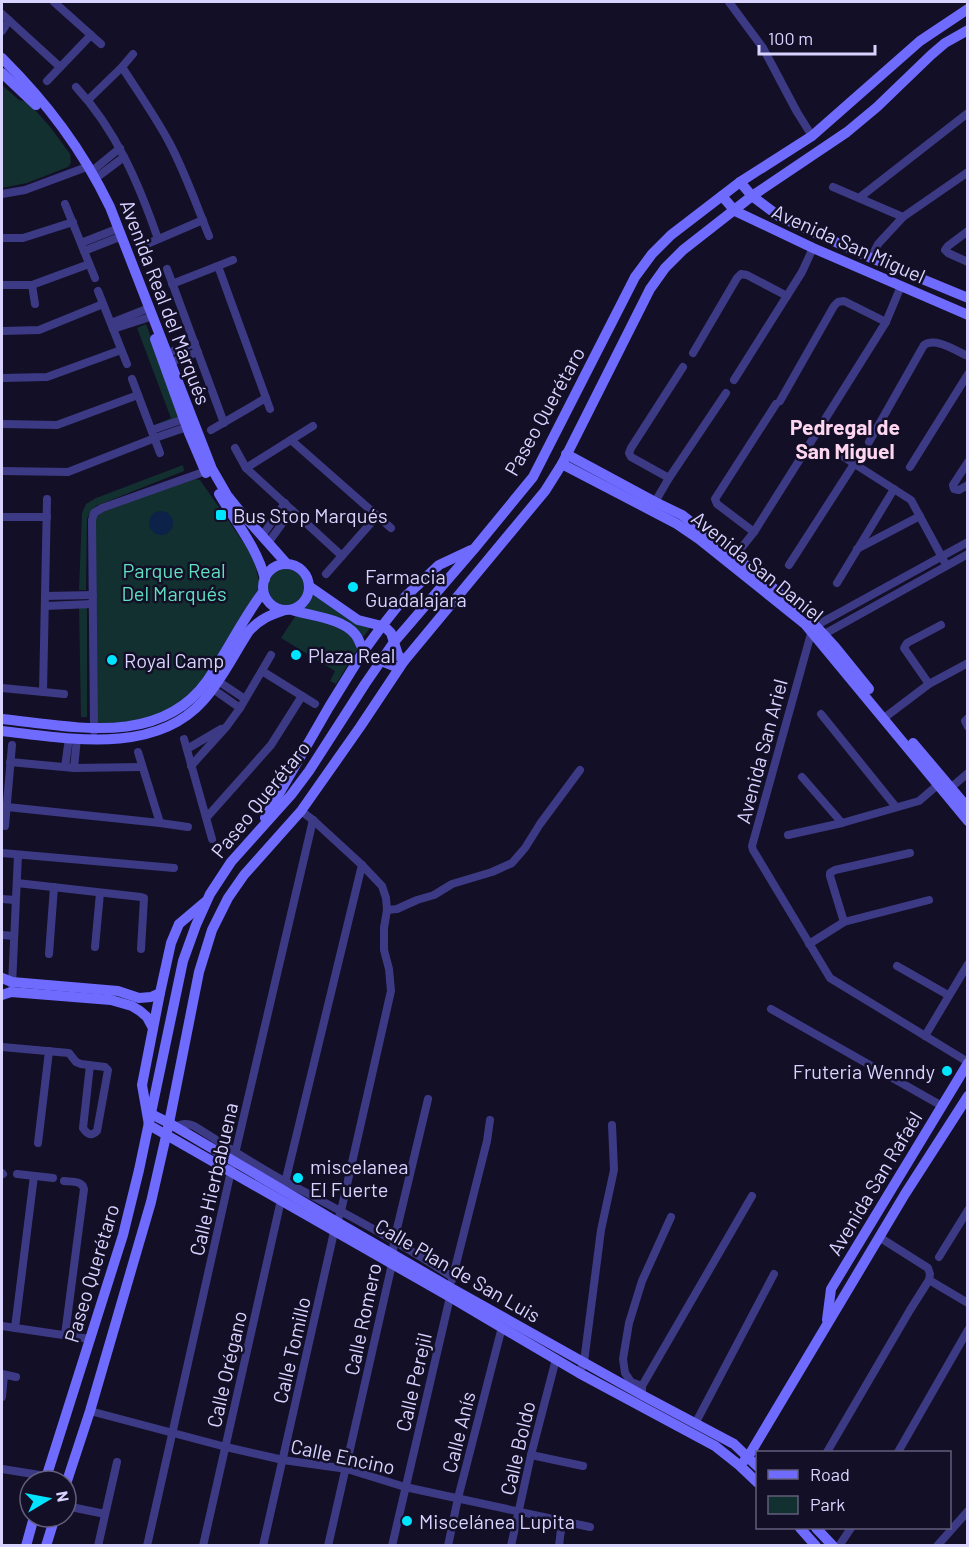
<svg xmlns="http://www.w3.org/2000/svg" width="969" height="1547" viewBox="0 0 969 1547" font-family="Barlow,sans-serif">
<rect width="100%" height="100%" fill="#130f26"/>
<g fill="#12302f">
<polygon points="2,85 19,100 28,102 51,128 70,154 71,163 68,167 27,183 2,188"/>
<polygon points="146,324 181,417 158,426 157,424 171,418 137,328"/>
<polygon points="183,465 184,471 96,506 87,518 86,590 79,590 82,513 86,504 96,498"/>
<polygon points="195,479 200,480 253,556 260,585 250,609 205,683 180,707 135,726 94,728 95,512"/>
<circle cx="285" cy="588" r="20"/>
<polygon points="311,589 370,628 361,640 355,632 300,609 308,601"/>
<polygon points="79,607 87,607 87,717 81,717"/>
<polygon points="298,612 343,624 357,643 357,650 336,684 330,681 335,671 281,638"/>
</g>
<circle fill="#0c2248" cx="161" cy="523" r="12"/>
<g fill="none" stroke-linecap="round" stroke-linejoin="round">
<g stroke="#3d3a85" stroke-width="8">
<polyline points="54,2 101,44"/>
<polyline points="729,2 763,48 797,112 812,136"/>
<polyline points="2,14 60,67"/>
<polyline points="2,31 9,20"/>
<path d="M 122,67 C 138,92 155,116 169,142 C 185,172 196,204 209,236"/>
<polyline points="47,81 91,35"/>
<path d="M 76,87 C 116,130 139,184 158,239"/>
<polyline points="88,100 122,67 133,54"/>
<polyline points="92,171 120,148"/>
<polyline points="96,178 124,157"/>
<polyline points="833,187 903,217"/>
<polyline points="2,194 25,190 84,168"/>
<polyline points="859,198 968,113"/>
<polyline points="65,204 95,278"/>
<polyline points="968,231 948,246 945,250 948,253 968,262"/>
<polyline points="2,238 23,238 73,222"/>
<polyline points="81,243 114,230"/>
<polyline points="140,247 203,220"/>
<polyline points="84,251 117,238"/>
<polyline points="871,258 878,244 903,217 968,172"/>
<polyline points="218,266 270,409"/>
<polyline points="167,269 224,423"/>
<polyline points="172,284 233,260"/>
<polyline points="2,285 32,285 89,264"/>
<polyline points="32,285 35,304"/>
<polyline points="98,291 127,364"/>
<polyline points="111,323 144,310"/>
<polyline points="113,329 147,318"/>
<polyline points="2,331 39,330 103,304"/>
<polyline points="168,353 195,343"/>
<polyline points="693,353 737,278 741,274 747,275 787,296"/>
<polyline points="171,362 198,352"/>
<polyline points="2,378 47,377 121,350"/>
<polyline points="132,379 160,453"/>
<polyline points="734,380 802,272 813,248"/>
<polyline points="780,401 834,306 838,302 844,301 886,322"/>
<polyline points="2,424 57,425 138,395"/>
<polyline points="822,424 886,322 901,286"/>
<polyline points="152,430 184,419"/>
<polyline points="211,430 266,398"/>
<polyline points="291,440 391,528"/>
<path d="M 869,442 L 924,345 C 936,337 956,351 968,356"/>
<polyline points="235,448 246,468 342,556"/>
<polyline points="839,454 911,500 944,561"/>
<polyline points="968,462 953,485 954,489 959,490 968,485"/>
<polyline points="910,467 968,374"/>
<polyline points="246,468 313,426"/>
<polyline points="2,471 68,472 155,438 187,427"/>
<polyline points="669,478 631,457 629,453 631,448 683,367"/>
<polyline points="655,502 669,478 726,393"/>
<polyline points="2,517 47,517"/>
<polyline points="754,532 717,504 715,499 776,404"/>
<polyline points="262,536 285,503"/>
<polyline points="968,542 817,625 812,630 752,846 753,850 830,978 968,1062"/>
<polyline points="268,543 292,510"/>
<polyline points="857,549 920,516"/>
<polyline points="735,556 754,532 819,429"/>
<polyline points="789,565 854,464"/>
<polyline points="326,574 377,516"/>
<polyline points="837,583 894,489"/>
<polyline points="45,596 93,595"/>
<polyline points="45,606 92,604"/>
<polyline points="819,637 968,554"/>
<polyline points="262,671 315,704"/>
<polyline points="218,681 245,699"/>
<polyline points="929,684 904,648 907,643 941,625"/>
<polyline points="2,688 64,694"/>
<polyline points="213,689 240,708"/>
<polyline points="43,692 47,499"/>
<polyline points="821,714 896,807"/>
<polyline points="884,718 929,684 968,663"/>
<polyline points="968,718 965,721 968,727"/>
<polyline points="94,731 92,520 94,513 102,508 209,470"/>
<polyline points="184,739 212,839"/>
<polyline points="187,749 221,729"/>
<polyline points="138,752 160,823"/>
<polyline points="10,762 74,768 142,767"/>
<polyline points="191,766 227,726 240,708 271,655"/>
<polyline points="65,767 69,738"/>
<polyline points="74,768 77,738"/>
<polyline points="802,777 842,823"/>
<polyline points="948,790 968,773"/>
<polyline points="7,807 160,823 188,827"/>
<polyline points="301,811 313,820 362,865 382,886 386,898 387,910 384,928 384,950 389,969 391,991 341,1211 337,1222"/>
<polyline points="207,817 271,745 302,696"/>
<polyline points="5,826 12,745"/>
<polyline points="788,835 842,823 919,801 940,783"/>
<polyline points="2,853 174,868"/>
<polyline points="17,883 141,897 144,898 141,949"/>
<polyline points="2,899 15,900"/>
<polyline points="387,910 397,909 417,900 434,895 452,884 492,872 512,863 525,848 540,824 580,770"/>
<polyline points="844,922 830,876 830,873 835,870 910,853"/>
<polyline points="2,935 14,936"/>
<polyline points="809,944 844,922 929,900"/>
<polyline points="95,947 100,893"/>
<polyline points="49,954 54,887"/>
<polyline points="897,966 948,995"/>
<polyline points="12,985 18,855"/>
<polyline points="771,1009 942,1106"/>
<polyline points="925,1036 968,964"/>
<path d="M 2,1047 L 69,1053 L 76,1062 L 81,1064 L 105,1067 L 108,1070 L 97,1131 C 91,1137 87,1134 83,1128 L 90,1065"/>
<path d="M 176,1127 C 182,1123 187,1123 194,1126 C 225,1145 256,1166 288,1183 C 344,1213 400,1242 452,1277"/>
<polyline points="38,1143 49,1051"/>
<polyline points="2,1173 3,1174"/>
<polyline points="17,1174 53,1178"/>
<path d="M 64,1181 C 71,1182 82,1180 84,1189 L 65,1335"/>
<polyline points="283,1191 362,865"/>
<polyline points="939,1257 968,1210"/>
<polyline points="452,1280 487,1141 490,1120"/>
<polyline points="929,1280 968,1303"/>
<polyline points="2,1326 90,1339"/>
<polyline points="15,1328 34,1176"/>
<polyline points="579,1373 584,1362 601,1230 614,1170 612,1125"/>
<polyline points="2,1374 16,1377"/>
<polyline points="642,1386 631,1382 625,1373 623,1359 629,1323 642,1281 671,1217"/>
<polyline points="642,1395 642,1386 752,1196"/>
<polyline points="2,1397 4,1375"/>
<polyline points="90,1411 226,1447 283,1460 347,1469 405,1487 590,1527"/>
<polyline points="695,1424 774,1274"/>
<polyline points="827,1452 910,1310 929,1280 930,1274 928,1268 879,1237"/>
<polyline points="898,1452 968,1330"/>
<polyline points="531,1455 583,1466"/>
<polyline points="2,1469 46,1476"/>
<polyline points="66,1506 105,1514"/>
<polyline points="98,1546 117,1462"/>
<polyline points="147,1546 231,1171 313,820"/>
<polyline points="203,1546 281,1200"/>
<polyline points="263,1546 334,1232"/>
<polyline points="328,1546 392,1264 394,1241 428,1099"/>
<polyline points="392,1546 450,1297"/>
<polyline points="448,1546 458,1498 502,1327"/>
<polyline points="511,1546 531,1455 556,1359"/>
<polyline points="559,1546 562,1521"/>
<polyline points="839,1546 851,1528"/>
<polyline points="937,1546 968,1511"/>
</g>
<g stroke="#6f6bff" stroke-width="10">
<path d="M 2,58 C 47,103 82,149 110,207 L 212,469 L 227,495 L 239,510 L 287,564"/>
<polyline points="2,73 36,105"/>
<polyline points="740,182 752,196 780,217 871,258 968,298"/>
<polyline points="722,196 735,211 813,248 968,315"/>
<polyline points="155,339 189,433 206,473"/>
<polyline points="566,454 655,502 682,515 735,556 797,608"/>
<polyline points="562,464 677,524 699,539 805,624 968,821"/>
<path d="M 219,494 C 235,521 258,549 265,579"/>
<circle cx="286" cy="587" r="23"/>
<polyline points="309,586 358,620 382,626 387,629 391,633 398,655 404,661"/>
<path d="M 292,610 C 311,616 342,618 355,634 C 360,640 361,648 366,655 L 399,668"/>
<polyline points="813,623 835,647 869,689"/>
<path d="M 2,719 C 71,726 159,748 207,681 C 227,652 242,620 263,592"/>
<path d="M 2,731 C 66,738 154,756 203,701 C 222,680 234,654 249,631 C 260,619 270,615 285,610"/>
<polyline points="913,743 968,808"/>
<polyline points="265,818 329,707 363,652 382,626 405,597 439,565 471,550"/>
<polyline points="205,902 179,924 171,943 160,993 142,1085 149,1125 450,1297 579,1373 715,1446 739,1465 758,1483"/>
<polyline points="2,978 12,982 118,991 139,998 151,997 160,993"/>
<polyline points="2,995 11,992 111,1000 132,1006 140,1011 147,1017 153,1028"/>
<polyline points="151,1114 169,1123 337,1222 451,1288 642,1395 734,1444 758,1467"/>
<polyline points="827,1320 831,1289 968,1063"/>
<polyline points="744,1461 748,1457 905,1194 968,1096"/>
<polyline points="45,1481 123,1235 139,1170 183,961 196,925 210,894 231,862 291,795 309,771 365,684 394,642 474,549 533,477 635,277 652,254 671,235 740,182 812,136 920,41 968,9"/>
<polyline points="66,1484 90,1411 151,1202 169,1123 199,972 212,930 228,898 244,875 301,811 360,727 404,661 545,491 562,464 650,289 665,268 683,250 752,196 847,132 877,107 931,55 945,43 968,30"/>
<polyline points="800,1528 816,1546"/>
<polyline points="816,1528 833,1546"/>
<polyline points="26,1546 34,1517"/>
<polyline points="46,1546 55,1517"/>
</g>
</g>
<g fill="#00e5ff" stroke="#130f26" stroke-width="2">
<rect x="215" y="509" width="12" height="12" rx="3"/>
<circle cx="353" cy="587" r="6"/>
<circle cx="296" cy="655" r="6"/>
<circle cx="112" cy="660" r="6"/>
<circle cx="947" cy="1071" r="6"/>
<circle cx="298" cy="1178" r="6"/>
<circle cx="407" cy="1521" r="6"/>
</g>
<g text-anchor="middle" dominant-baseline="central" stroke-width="5" stroke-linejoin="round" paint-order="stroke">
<g font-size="20" fill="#d9d4ff" stroke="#130f26">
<text transform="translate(849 243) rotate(24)">Avenida San Miguel</text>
<text transform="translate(166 302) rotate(69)">Avenida Real del Marqués</text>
<text transform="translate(544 411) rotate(-61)">Paseo Querétaro</text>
<text transform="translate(758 566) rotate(39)">Avenida San Daniel</text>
<text transform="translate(761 751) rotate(-75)">Avenida San Ariel</text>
<text transform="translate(260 799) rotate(-51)">Paseo Querétaro</text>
<text transform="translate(213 1179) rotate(-77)">Calle Hierbabuena</text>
<text transform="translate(874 1183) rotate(-59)">Avenida San Rafaél</text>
<text transform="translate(458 1270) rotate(30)">Calle Plan de San Luis</text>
<text transform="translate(91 1273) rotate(-73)">Paseo Querétaro</text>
<text transform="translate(362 1319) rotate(-78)">Calle Romero</text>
<text transform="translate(291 1350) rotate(-77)">Calle Tomillo</text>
<text transform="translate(226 1369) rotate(-77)">Calle Orégano</text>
<text transform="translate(413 1382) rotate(-77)">Calle Perejil</text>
<text transform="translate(458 1432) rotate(-76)">Calle Anís</text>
<text transform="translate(517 1448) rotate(-77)">Calle Boldo</text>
<text transform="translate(343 1456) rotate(12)">Calle Encino</text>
</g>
<g font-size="20" fill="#d9d4ff" stroke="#130f26" text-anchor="start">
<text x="233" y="515">Bus Stop Marqués</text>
<text x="365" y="576">Farmacia<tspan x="365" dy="23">Guadalajara</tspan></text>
<text x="308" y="655">Plaza Real</text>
<text x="124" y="660">Royal Camp</text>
<text x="935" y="1071" text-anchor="end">Fruteria Wenndy</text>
<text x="310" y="1166">miscelanea<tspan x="310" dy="23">El Fuerte</tspan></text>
<text x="419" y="1521">Miscelánea Lupita</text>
</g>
<g font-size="20" fill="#5fe0c0" stroke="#130f26">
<text x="174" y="570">Parque Real<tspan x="174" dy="23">Del Marqués</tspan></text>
</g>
<g font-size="21" font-weight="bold" fill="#ffd6f0" stroke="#130f26">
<text x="845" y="426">Pedregal de<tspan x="845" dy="24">San Miguel</tspan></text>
</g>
</g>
<rect width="969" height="1547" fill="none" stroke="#d9d4ff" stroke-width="6"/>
<rect x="756" y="1451" width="195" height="78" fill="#130f26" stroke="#625e7d" stroke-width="1.5"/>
<rect x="768" y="1470" width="30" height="9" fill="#6f6bff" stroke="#625e7d" stroke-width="1.5"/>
<text x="810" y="1481" font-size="18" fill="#d9d4ff">Road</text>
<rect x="768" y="1496" width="30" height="18" fill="#12302f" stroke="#625e7d" stroke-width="1.5"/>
<text x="810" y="1511" font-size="18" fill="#d9d4ff">Park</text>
<g transform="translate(48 1499) rotate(80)"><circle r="28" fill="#130f26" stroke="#625e7d" stroke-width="1.5"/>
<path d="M0-4.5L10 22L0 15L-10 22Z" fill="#00e5ff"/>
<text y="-9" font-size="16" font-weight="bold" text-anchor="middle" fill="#d9d4ff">N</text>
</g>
<path d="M759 45v9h116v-9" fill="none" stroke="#d9d4ff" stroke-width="3"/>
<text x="768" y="45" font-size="18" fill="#d9d4ff" stroke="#130f26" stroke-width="4.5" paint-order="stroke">100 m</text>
</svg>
